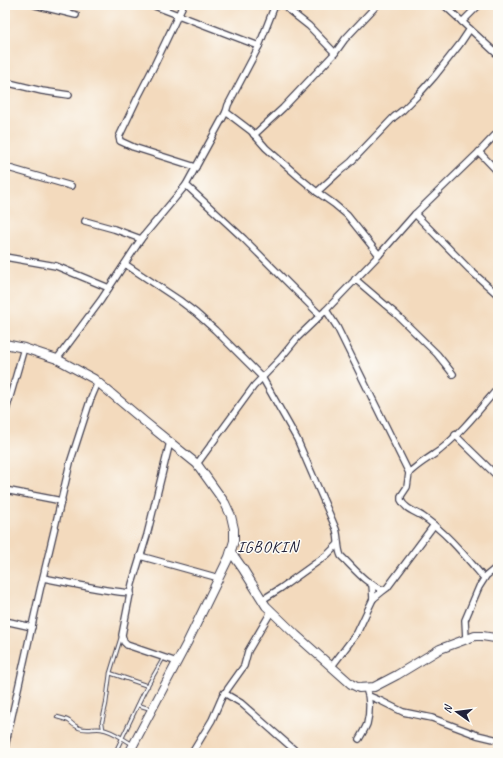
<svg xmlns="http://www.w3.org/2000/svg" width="503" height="758" viewBox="0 0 503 758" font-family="Caveat,sans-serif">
<rect width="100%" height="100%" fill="#fdfcf7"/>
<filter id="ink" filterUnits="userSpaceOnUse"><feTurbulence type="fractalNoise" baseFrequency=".025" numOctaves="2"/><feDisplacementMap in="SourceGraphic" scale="8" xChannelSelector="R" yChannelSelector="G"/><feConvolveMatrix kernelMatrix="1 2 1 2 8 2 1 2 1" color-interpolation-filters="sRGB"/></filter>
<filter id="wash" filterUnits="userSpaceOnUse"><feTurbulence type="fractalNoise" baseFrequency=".012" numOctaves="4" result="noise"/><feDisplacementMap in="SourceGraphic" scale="16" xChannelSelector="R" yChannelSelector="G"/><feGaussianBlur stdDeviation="0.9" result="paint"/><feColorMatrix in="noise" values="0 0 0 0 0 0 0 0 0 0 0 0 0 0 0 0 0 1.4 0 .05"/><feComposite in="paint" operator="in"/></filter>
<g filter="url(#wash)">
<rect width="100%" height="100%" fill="#f3dabd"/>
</g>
<g filter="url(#ink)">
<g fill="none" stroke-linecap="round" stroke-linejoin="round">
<defs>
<g id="lane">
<polyline points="110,673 148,686"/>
<polyline points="138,705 151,709"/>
<path d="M 57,717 C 61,718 65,719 69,721 C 72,724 75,726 79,728 C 87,731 94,728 101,729 C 112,730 123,739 132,744"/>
<polyline points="103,729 102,722 106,704 110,673 121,637"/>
<polyline points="115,753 144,692 164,657"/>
</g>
<g id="street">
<polyline points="35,5 76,15"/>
<polyline points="152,5 259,46"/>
<polyline points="183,5 153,68 138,97 119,137 120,141 133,147 196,167"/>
<polyline points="284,5 290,11 309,26 335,53"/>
<polyline points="444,5 498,55"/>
<polyline points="462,22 479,5"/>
<polyline points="5,82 42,91 69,95"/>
<polyline points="226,112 251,131 266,148 299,177 317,192 334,204 347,215 379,255"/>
<polyline points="254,135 283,108 335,53 345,39 377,5"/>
<polyline points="479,152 498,172"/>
<polyline points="5,167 71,186"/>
<polyline points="186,185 244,239 320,315"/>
<polyline points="317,192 340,171 351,162 394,117 403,110 417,96 434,77 460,44 470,29"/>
<polyline points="415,214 470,270 498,295"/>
<polyline points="85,221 114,229 141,239"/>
<polyline points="5,257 56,266 109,288"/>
<path d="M 125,264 L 179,300 L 196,313 L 215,330 L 262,377 L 297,439 L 336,529 C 339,538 337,547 341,556 C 354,568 366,585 384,590 L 387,588 L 434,525"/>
<polyline points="355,279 396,314 437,354 453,374"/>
<polyline points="326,310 337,327 409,473"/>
<polyline points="57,359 101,300 141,239 186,185 226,112 228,105 259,46 275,5"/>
<polyline points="5,414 24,348"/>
<polyline points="455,435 498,477"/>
<polyline points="170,442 147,535 132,584 122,635 124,642 127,645 177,662"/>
<polyline points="197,464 254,386 280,359 298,337 326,310 379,255 415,214 479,152 498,132"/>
<polyline points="5,490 62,501"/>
<polyline points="140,556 219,578"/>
<path d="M 43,578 C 72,583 101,591 131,593"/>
<path d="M 484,578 C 465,556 447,533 422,516 C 414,511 405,509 401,500 L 401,496 L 407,487 L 409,473 C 418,464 429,458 439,451 C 461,433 479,410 498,388"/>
<polyline points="372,584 373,599"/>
<polyline points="262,600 281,588 327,555 338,544"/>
<polyline points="5,621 32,627"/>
<polyline points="466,639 465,620 479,587 486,576 498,566"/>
<polyline points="332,666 357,633 373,599 384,590"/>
<polyline points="224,693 241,703 298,753"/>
<polyline points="369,696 381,701 403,712 432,718 477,735 498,740"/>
<path d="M 359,739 C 362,734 365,729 367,724 C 370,712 370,699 366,688"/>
<polyline points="5,747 40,590 70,463 90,401 98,382"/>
<polyline points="192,753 212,720 222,697 244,666 248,651 271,612"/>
</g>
<g id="secondary">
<polyline points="5,344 24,348 57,359 94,379 145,422 197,464 225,503 231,516 234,529 234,541 229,557 187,643 129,753"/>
<polyline points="231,552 243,569 266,606 296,635 351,684 359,688 374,687 397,675 440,649 475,636 482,636 495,638 498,639"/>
</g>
</defs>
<use href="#lane" stroke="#413e4e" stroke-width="4.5"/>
<use href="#street" stroke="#413e4e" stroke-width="8"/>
<use href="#secondary" stroke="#413e4e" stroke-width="10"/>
<use href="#lane" stroke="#fff" stroke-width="2.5"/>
<use href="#street" stroke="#fff" stroke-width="5.5"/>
<use href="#secondary" stroke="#fff" stroke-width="8"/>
</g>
</g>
<g text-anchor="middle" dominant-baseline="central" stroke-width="3" stroke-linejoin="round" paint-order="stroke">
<g font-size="16" letter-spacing="1" fill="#22223b" stroke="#fdfcf7">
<text x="268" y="547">IGBOKIN</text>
</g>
</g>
<rect width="503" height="758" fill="none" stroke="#fdfcf7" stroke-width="20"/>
<g transform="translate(457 712) rotate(284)" stroke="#fdfcf7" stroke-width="3" paint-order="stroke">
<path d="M0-3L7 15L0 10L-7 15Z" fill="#22223b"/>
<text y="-6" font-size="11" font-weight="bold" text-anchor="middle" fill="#22223b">N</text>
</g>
</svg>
